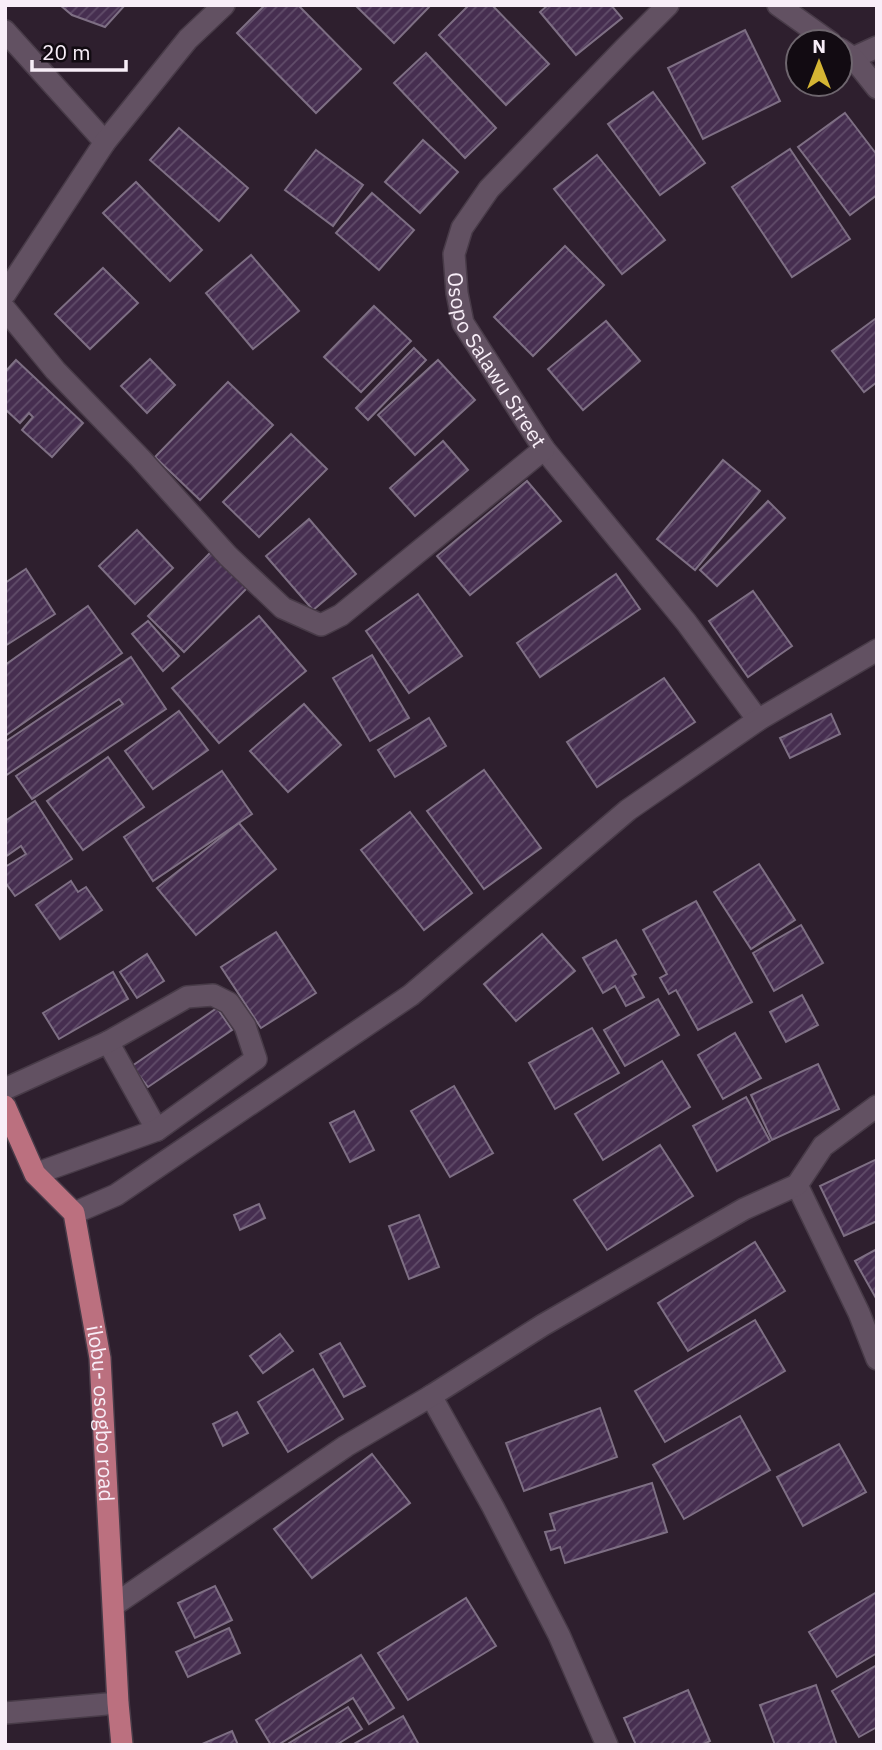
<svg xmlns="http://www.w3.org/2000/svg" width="882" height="1750" viewBox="0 0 882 1750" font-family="'IBM Plex Sans',sans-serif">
<defs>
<pattern id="building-hatch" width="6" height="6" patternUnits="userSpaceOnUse" patternTransform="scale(1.75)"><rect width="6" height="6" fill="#462e50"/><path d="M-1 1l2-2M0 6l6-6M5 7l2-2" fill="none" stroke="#614d6a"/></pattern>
</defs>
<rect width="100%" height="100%" fill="#2e1f2e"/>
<g fill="url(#building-hatch)" stroke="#7e6f84" stroke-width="2">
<polygon points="60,5 125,5 105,27 72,15"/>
<polygon points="265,5 298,5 361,69 316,113 237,33"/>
<polygon points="355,5 428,5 429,7 394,43"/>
<polygon points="469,5 492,5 549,64 506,105 439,35"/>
<polygon points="548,5 611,5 622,18 576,55 540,12"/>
<polygon points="745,30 780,101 703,139 668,68"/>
<polygon points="426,53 496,128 465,158 394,83"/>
<polygon points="653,92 705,163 660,195 608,124"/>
<polygon points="845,113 877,155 877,195 850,215 798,147"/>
<polygon points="179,128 248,188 219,221 150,160"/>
<polygon points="423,140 458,172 420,213 385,182"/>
<polygon points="790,149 850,239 792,277 732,187"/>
<polygon points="316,150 363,185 333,226 285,190"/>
<polygon points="597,155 665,240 622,274 554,189"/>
<polygon points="136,182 202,250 170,281 103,213"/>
<polygon points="372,193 414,230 379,270 336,233"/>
<polygon points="565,246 604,285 533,356 494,317"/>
<polygon points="251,255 299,311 253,349 206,293"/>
<polygon points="103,268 138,303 90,349 55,314"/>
<polygon points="374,306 411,341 361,392 324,357"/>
<polygon points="875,319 877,321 877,382 864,392 832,351"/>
<polygon points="606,321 640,361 583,410 548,369"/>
<polygon points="414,348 426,360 368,420 356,408"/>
<polygon points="150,359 175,385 147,413 121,386"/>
<polygon points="16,360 83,423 52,457 22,430 33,417 29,413 20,423 5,409 5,372"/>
<polygon points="438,360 475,400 415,455 378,415"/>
<polygon points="228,382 273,425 200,500 155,457"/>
<polygon points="291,434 327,469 259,537 223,502"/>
<polygon points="443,441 468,470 415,516 390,488"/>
<polygon points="723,460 760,491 695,570 657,539"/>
<polygon points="527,481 561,521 470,595 437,556"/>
<polygon points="768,501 785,518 717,586 700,570"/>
<polygon points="309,519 356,574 313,610 266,556"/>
<polygon points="137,530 173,568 135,604 99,566"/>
<polygon points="212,551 249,586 184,652 148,616"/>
<polygon points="26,569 55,614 5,646 5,583"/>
<polygon points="616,574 640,609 540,677 517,643"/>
<polygon points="753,591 792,646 748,677 709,621"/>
<polygon points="418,594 462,656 409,693 366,631"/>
<polygon points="88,606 122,653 5,736 5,665"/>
<polygon points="259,616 306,671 219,743 172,688"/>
<polygon points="148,621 179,656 163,671 132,634"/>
<polygon points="372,655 409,718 370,741 333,678"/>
<polygon points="131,657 166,709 32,799 16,776 123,704 119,699 5,776 5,742"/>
<polygon points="664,678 695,722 597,787 567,742"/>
<polygon points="304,704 341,745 288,792 250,751"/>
<polygon points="179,711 208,750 153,789 125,751"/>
<polygon points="831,714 840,734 790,758 780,738"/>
<polygon points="429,718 446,746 395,777 378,750"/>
<polygon points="108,757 144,807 83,850 47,801"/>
<polygon points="484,770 541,848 484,889 427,811"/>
<polygon points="222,771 252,814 153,881 124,837"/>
<polygon points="35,801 72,859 15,896 5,882 5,867 26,854 21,846 5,857 5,821"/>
<polygon points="410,812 472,893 424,930 361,850"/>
<polygon points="239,823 276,869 196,935 157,888"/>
<polygon points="759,864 795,920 751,949 714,892"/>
<polygon points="71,881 78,892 86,887 102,910 60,939 36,905"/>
<polygon points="696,901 752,1002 698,1030 676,990 669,994 660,978 667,974 643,930"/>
<polygon points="801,925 823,963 774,991 753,953"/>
<polygon points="276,932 316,993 261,1028 221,967"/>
<polygon points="542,934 575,971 516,1021 484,984"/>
<polygon points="616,940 636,974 632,976 644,997 626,1006 615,986 603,993 583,958"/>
<polygon points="147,954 164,981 137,998 120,972"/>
<polygon points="113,972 128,999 59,1039 43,1013"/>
<polygon points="802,995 818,1025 786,1042 770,1012"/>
<polygon points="658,999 679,1035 625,1066 604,1030"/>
<polygon points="217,1008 232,1030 148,1087 132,1066"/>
<polygon points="592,1028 619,1073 555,1109 529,1063"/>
<polygon points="735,1033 761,1078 723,1099 698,1055"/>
<polygon points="662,1061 690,1107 603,1160 575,1114"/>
<polygon points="818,1064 839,1109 772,1140 751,1095"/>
<polygon points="454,1086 493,1153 450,1177 411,1111"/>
<polygon points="746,1097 770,1141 717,1171 693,1126"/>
<polygon points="354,1111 374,1150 350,1162 330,1123"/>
<polygon points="660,1145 693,1196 607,1250 574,1200"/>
<polygon points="877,1159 877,1221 844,1236 820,1186"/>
<polygon points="259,1204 265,1218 240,1230 234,1215"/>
<polygon points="419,1215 439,1267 409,1279 389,1226"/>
<polygon points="755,1242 785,1291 688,1351 658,1303"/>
<polygon points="877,1249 877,1300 855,1261"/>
<polygon points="755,1320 785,1371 665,1442 635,1391"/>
<polygon points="280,1334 293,1351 263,1373 250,1356"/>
<polygon points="340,1343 365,1386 344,1397 320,1354"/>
<polygon points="313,1369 343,1419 288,1452 258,1402"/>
<polygon points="600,1408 617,1457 524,1491 506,1443"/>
<polygon points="237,1412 248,1433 223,1446 213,1424"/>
<polygon points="740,1416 770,1470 684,1519 653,1465"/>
<polygon points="839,1444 866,1492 803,1526 777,1477"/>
<polygon points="372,1454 410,1503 312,1578 274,1529"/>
<polygon points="652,1483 667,1532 565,1563 560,1547 551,1550 545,1532 555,1530 550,1514"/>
<polygon points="215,1586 232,1620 195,1638 178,1603"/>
<polygon points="877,1592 877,1653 837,1677 809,1632"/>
<polygon points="466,1598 496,1646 408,1700 378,1653"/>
<polygon points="229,1628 240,1653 188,1677 176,1652"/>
<polygon points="361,1655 394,1708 369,1724 353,1698 278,1745 271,1745 256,1720"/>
<polygon points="877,1665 877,1727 859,1737 832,1691"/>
<polygon points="816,1685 837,1745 775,1745 760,1705"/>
<polygon points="688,1690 710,1741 702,1745 636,1745 624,1718"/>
<polygon points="348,1707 362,1729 336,1745 286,1745"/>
<polygon points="403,1716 419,1745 352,1745"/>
<polygon points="232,1731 238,1745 200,1745"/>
</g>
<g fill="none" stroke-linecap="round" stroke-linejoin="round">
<defs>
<g id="minor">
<path id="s1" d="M 668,5 L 624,49 L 489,189 L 462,228 L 454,254 L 457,293 L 463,323 L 544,449 L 686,622 L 758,720"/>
<polyline points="778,5 830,42"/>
<polyline points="5,31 105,142"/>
<polyline points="840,49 853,58 877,47"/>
<polyline points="853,58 877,88"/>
<polyline points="5,294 105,142 188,39 224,5"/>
<polyline points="5,309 55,370 141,459 228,556 283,608 321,625 341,615 544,449"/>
<polyline points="108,1042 157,1130"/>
<polyline points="5,1089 108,1042 187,997 213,995 229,1003 245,1026 256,1059 157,1130 35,1174"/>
<polyline points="797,1185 859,1313 877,1359"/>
<polyline points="74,1213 116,1195 411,995 628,810 758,720 877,650"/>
<polyline points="431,1396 493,1507 559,1635 607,1745"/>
<polyline points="114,1605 346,1446 431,1396 543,1325 744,1209 797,1185 823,1146 877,1106"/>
<polyline points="5,1713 118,1703"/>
</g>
<g id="major">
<path id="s2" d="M 5,1106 L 35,1174 L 74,1213 L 100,1358 L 118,1703 L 122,1745"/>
</g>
</defs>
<use href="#minor" stroke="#483b48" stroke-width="24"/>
<use href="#major" stroke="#483b48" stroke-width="24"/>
<use href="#minor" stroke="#625162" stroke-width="21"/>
<use href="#major" stroke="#bb707f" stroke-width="21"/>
</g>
<g text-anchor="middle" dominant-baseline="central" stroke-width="5" stroke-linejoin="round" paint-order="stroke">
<g font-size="21" fill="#f8eef8" stroke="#120b12">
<text stroke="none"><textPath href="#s1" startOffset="448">Osopo Salawu Street</textPath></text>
<text stroke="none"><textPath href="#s2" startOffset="332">ilobu- osogbo road</textPath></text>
</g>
</g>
<rect width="882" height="1750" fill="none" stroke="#f8eef8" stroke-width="14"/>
<g transform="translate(819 63)"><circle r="33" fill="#120b12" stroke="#6e666e" stroke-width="2"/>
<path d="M0-5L12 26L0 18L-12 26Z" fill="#d5b534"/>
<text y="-10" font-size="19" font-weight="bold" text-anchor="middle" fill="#f8eef8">N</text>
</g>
<path d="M32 60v10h94v-10" fill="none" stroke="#f8eef8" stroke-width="3.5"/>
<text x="42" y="60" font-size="21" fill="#f8eef8" stroke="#120b12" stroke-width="5" paint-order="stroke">20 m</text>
</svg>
